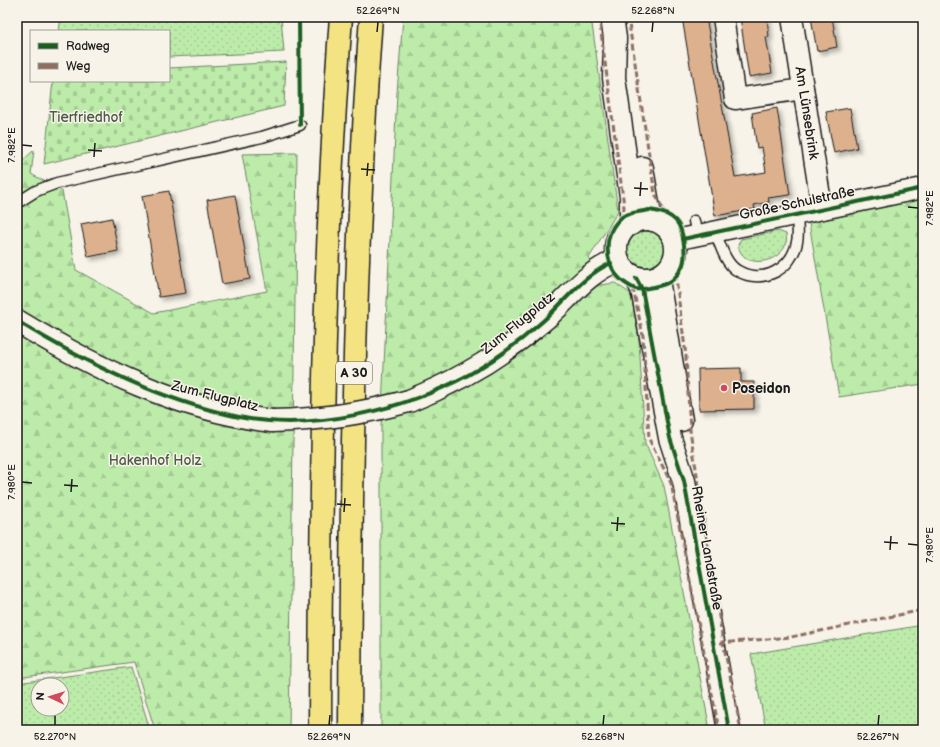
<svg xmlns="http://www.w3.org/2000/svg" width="940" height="747" viewBox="0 0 940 747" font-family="'Balsamiq Sans',sans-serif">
<defs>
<pattern id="green-dots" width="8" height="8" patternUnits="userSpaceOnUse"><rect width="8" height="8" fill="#bdecaa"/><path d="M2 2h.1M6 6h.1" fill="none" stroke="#a2ca92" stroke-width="1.8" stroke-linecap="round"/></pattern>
<pattern id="forest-firs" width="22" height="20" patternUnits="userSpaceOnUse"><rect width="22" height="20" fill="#bdecaa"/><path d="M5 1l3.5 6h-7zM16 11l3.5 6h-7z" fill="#a2ca92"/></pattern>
<pattern id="cemetery-stones" width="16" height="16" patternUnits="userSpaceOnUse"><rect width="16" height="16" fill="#bdecaa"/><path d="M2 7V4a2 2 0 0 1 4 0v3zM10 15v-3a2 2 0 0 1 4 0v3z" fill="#a2ca92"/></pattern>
<filter id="shadow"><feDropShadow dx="3.5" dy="3.5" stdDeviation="2" flood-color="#0004"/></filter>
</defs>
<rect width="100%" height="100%" fill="#f7f3e8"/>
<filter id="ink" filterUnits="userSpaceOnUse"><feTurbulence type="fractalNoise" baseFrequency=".025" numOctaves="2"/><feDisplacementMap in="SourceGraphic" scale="8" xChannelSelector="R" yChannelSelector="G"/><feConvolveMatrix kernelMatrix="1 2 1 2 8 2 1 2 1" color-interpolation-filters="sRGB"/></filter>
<g filter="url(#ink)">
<g fill="url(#green-dots)" stroke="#6c8463" fill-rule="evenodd">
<polygon points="61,17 281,17 284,52 169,57 169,31 59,31"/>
<circle cx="646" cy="250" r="19"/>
<path d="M 778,231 L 786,234 C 792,261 743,274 738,245 L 741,239 Z"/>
<polygon points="923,625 923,730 766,730 751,654"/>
<path d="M 131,667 L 150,730 L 17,730 L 17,683 ZM 38,685 L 62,685 L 62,709 L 38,709 Z"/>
</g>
<g fill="url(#forest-firs)" stroke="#6c8463">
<polygon points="403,17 591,17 618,211 589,258 600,285 615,283 631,294 639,340 645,443 664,486 710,730 381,730 381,428 397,93"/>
<polygon points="34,150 31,174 62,191 76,270 154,313 267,291 242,154 297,153 289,730 155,730 134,662 17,678 17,166"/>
<polygon points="923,198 923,384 839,397 809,223"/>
</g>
<polygon fill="url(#cemetery-stones)" stroke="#6c8463" points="286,62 284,106 44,164 53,81 169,81 169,68"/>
<g fill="#ddb18e" stroke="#1c1c1c" filter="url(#shadow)">
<polygon points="682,17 706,17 735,177 766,172 762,147 757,148 752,113 777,108 790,195 768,198 769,202 754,205 755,209 715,216"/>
<polygon points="740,17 767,17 769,37 766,37 772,73 749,77"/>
<polygon points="811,17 832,17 837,47 817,51"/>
<polygon points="850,108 857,148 834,153 826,112"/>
<polygon points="169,191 186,293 159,297 142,196"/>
<polygon points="235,195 250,279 222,284 207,200"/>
<polygon points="112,218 118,251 88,257 81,224"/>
<polygon points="741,368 741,382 754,382 754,409 699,410 698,369"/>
</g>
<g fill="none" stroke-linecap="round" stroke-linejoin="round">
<defs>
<g id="lane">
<polyline points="17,203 36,191 57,183 262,137 300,125"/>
<polyline points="694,221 697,235"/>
<path d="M 715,231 C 720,244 725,264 738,271 C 763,285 792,269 797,242 C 799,234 797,223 797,214"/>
</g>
<g id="street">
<polyline points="723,17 735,99 803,89"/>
<polyline points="792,17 822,209"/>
<polyline points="675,240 923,188"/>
</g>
<g id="secondary">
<polyline points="612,17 615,38 614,78 631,197 631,224"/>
<polyline points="642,168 649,210 653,220"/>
<circle cx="646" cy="249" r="30"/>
<polyline points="660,276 659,286 681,420"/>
<polyline points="636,278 642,289 670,438 684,481 729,730"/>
<path d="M 17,321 C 96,369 179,410 272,421"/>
<path d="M 409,401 C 459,381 500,357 541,322 C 569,299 583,274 618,260"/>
</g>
<g id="highway">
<path d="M 320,730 C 321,492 323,254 341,17"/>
<path d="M 350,730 C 351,492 354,254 371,17"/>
</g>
</defs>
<use href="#lane" stroke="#1c1c1c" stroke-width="13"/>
<use href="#street" stroke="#1c1c1c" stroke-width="23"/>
<use href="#secondary" stroke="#1c1c1c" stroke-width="25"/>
<use href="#highway" stroke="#1c1c1c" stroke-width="25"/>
<use href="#lane" stroke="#f7f3e8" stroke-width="10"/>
<use href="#street" stroke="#f7f3e8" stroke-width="20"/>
<use href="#secondary" stroke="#f7f3e8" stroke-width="22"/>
<use href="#highway" stroke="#f4e382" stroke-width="22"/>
<defs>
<path id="secondary-bridge" d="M 272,421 C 321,420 362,414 409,401"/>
</defs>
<use href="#secondary-bridge" stroke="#1c1c1c" stroke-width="25" stroke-linecap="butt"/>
<use href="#secondary-bridge" stroke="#f7f3e8" stroke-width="22"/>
<g stroke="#8d6e63" stroke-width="3" stroke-dasharray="6 3" stroke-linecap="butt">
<polyline points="599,17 623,198 624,208 622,218"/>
<polyline points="628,17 655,194 665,213"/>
<polyline points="678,275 676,279 686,356 690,430 723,642 741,730"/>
<polyline points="633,288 643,336 649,439 671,483 719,730"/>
<polyline points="720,643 791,637 923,610"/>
</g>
<defs>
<g id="cycleway">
<polyline points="299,17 300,125"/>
<path d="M 649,210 C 658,211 669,213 676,221 C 684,230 687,257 682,267 C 675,281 669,284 654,287 C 648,288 642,290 636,289 C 632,288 628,285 625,283 C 604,268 601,234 622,217 C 629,212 640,212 649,210 Z"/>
<polyline points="683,239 923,188"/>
<polyline points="636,278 642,289 670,438 684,481 729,730"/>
<path d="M 17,321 C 86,363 159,400 239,417 C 312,432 405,410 470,374 C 496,359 521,341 543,321 C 565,301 583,276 611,263"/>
</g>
</defs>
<use href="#cycleway" stroke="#f7f3e8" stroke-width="6"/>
<use href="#cycleway" stroke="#1b5e20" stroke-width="4"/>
</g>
</g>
<path fill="none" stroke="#1c1c1c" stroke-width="1.5" d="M 377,32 L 378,22M 652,32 L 653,22M 22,145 L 32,146M 88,150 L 102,151M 94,157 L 95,143M 361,169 L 375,170M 367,176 L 368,163M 634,188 L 648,189M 640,196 L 641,182M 908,207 L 918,208M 22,482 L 32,483M 64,485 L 78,486M 71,492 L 72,479M 337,504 L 351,505M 344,512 L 345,498M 611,523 L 625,524M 617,531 L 618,517M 884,542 L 898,543M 908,544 L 918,545M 890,550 L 891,536M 55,725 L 55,715M 329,725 L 330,715M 603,725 L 604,715M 878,725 L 879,715"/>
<circle fill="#d1495b" stroke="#f7f3e8" stroke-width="1.5" cx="724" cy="388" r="4"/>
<g text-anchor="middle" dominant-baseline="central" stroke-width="3" stroke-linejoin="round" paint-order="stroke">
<rect fill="#f7f3e8" stroke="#5e5c59" stroke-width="1" x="336" y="362" width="36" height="22" rx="3"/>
<g font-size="13" font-weight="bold" fill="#1c1c1c">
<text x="354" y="373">A 30</text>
</g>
<g font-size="14" fill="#1c1c1c" stroke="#f7f3e8">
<text transform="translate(807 113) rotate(81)">Am Lünsebrink</text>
<text transform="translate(797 203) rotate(-12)">Große Schulstraße</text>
<text transform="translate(518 323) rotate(-39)">Zum Flugplatz</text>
<text transform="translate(215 396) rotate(14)">Zum Flugplatz</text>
<text transform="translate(707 548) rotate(80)">Rheiner Landstraße</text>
</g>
<g font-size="14" fill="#4c5a47" stroke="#f7f3e8">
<text x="86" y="117">Tierfriedhof</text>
<text x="155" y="460">Hakenhof Holz</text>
</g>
<g font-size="14" font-weight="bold" fill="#1c1c1c" stroke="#f7f3e8" text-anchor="start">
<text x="732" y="388">Poseidon</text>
</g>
</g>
<rect width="940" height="747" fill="none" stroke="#f7f3e8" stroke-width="44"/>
<rect x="30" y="30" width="140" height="52" fill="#f7f3e8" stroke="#9f9d96"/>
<rect x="38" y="43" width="20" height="6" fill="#1b5e20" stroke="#9f9d96"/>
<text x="66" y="50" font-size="12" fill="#1c1c1c">Radweg</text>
<rect x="38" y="63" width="20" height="6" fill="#8d6e63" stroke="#9f9d96"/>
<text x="66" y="70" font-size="12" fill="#1c1c1c">Weg</text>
<g transform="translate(50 697) rotate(274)"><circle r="19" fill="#f7f3e8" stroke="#9f9d96"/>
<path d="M0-3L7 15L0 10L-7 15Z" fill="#d1495b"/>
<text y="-6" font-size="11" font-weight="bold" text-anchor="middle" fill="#1c1c1c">N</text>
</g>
<rect x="22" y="22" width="896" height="703" fill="none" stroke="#1c1c1c" stroke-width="1.5"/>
<g font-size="10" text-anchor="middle" fill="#1c1c1c">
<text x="378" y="14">52.269°N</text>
<text x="653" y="14">52.268°N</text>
<text transform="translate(11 145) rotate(-90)" y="4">7.982°E</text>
<text transform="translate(929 208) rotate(-90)" y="4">7.982°E</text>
<text transform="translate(11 482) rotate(-90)" y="4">7.980°E</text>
<text transform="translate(929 545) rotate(-90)" y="4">7.980°E</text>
<text x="55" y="740">52.270°N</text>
<text x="329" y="740">52.269°N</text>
<text x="603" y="740">52.268°N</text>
<text x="878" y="740">52.267°N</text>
</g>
</svg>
